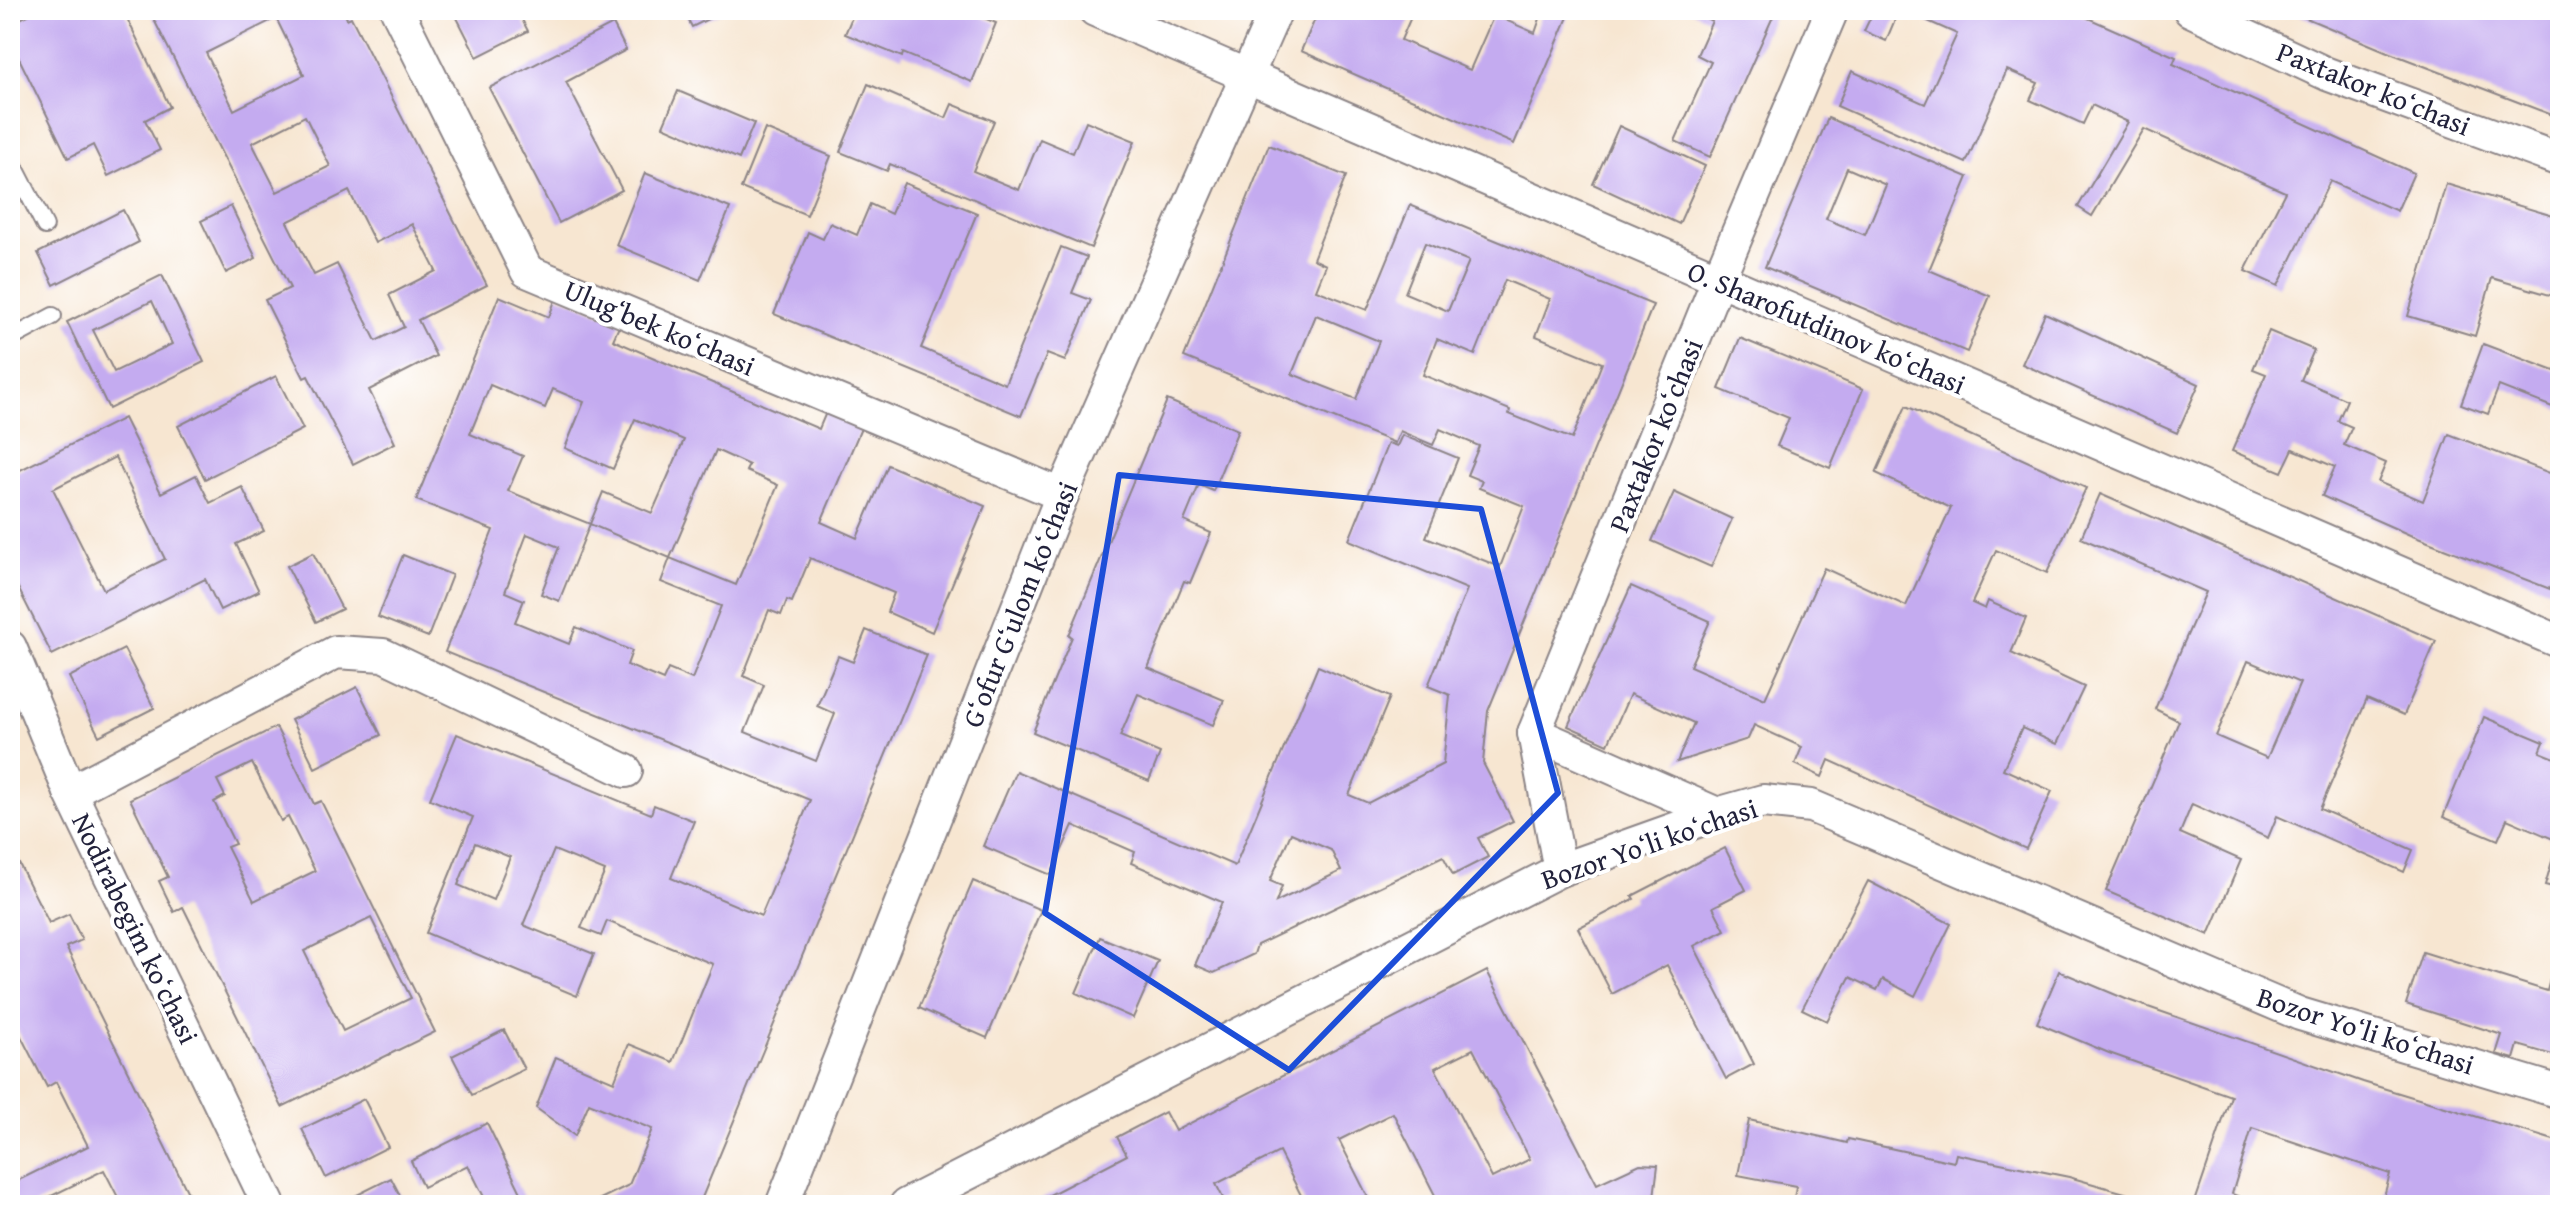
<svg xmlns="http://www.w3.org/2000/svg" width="2570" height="1215" viewBox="0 0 2570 1215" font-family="'Gentium Book Plus',serif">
<rect width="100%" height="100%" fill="#fff"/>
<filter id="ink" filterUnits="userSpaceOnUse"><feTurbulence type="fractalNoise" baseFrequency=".0125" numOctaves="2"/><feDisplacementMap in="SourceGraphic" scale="16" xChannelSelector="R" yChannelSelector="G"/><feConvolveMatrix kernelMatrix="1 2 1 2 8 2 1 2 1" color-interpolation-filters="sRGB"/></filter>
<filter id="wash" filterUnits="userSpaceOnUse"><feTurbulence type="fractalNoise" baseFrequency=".006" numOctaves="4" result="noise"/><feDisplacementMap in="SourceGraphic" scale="32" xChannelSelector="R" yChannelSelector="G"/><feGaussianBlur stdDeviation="1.8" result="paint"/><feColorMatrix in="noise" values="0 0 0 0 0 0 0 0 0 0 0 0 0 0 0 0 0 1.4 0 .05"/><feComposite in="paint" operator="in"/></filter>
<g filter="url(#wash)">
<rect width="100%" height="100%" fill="#f7e6d1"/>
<g id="blocks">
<g fill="#c4abf0" fill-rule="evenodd">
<polygon points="28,10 123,10 170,107 145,120 160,150 108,176 93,145 68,158 10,40 10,24 30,14"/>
<path d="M 149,10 L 230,10 L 231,13 L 237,10 L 343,10 L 347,19 L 351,17 L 487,285 L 418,320 L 436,356 L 369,390 L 395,443 L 353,464 L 308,376 L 304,378 L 265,300 L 290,288 ZM 276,18 L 304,75 L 234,110 L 206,53 ZM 305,116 L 330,166 L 277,192 L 252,143 ZM 349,191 L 375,243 L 412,224 L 436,271 L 389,295 L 404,327 L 376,341 L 337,264 L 314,275 L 287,222 Z"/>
<polygon points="453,10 517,10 528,31 477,57"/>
<polygon points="683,10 726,10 692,27"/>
<polygon points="855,10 965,10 996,23 972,82 903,53 902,57 845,34"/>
<polygon points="1319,10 1414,10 1401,40 1470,70 1494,15 1535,33 1543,10 1571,10 1514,144 1301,51"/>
<polygon points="1689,10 1776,10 1710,157 1675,141 1711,62 1697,55 1712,21"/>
<polygon points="1874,10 1899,10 1886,41 1864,31"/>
<polygon points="1903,10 2070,10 2176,57 2173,64 2414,173 2397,211 2330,181 2278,286 2245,271 2285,192 2144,129 2092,216 2078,207 2128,122 2092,105 2083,124 2030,100 2038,83 2007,70 1966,163 1837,106 1852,71 1925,104 1957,34"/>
<polygon points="2287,10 2547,10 2560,15 2560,118 2390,53"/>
<polygon points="613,24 626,50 566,82 622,190 559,223 489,88"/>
<polygon points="868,84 946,118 952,104 994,121 973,171 1019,190 1040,139 1073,153 1086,121 1135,141 1091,248 890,164 887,171 840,152"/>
<polygon points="678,91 754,123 739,159 663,126"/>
<path d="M 1828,118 L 1968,177 L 1929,270 L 1990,296 L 1967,352 L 1765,267 ZM 1847,168 L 1886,185 L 1865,235 L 1826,219 Z"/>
<polygon points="1619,126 1705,166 1679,224 1593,184"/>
<polygon points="765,129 831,156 807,215 741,188"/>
<path d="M 1269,145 L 1346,176 L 1313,259 L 1326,265 L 1316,290 L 1367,310 L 1410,205 L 1653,305 L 1488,711 L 1483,763 L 1513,821 L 1478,838 L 1488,857 L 1453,875 L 1443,856 L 1257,945 L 1254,954 L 1214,973 L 1195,965 L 1222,902 L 1131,863 L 1135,852 L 1073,825 L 1051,875 L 983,846 L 1016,771 L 1235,866 L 1318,666 L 1390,697 L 1349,795 L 1368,803 L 1443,764 L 1450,695 L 1428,686 L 1467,589 L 1349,540 L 1388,443 L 1397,446 L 1402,435 L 1458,458 L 1426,537 L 1500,567 L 1524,506 L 1479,488 L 1482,481 L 1467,475 L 1479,446 L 1440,429 L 1433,445 L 1400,431 L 1395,443 L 1184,357 ZM 1425,243 L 1469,261 L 1448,311 L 1405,293 ZM 1505,280 L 1550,299 L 1536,336 L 1602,363 L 1572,439 L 1509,414 L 1510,410 L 1423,375 L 1437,339 L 1475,355 ZM 1316,315 L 1379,341 L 1356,399 L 1292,374 ZM 1291,833 L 1331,850 L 1341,871 L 1276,902 L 1282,886 L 1270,881 Z"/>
<polygon points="645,173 730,208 700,280 616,245"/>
<polygon points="904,183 977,213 921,348 1005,384 1061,247 1087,257 1072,293 1091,300 1065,361 1047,354 1021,416 774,314 808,232 823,239 830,223 857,235 870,204 891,214"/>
<polygon points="2446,184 2560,218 2560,298 2492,278 2475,336 2408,316"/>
<polygon points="231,206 256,258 226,273 201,221"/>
<polygon points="123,210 139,242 54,285 38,253"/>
<path d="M 162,275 L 204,362 L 109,409 L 67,322 ZM 152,301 L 172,344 L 114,372 L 93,330 Z"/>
<path d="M 557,295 L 621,322 L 613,340 L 659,360 L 819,429 L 827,410 L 862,426 L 821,522 L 857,538 L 888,465 L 985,506 L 932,632 L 887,612 L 894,593 L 810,558 L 792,602 L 787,600 L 781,615 L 769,610 L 743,676 L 764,685 L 745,732 L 816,761 L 835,714 L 817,706 L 838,656 L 853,662 L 866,630 L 927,655 L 699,1205 L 588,1205 L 629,1185 L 652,1129 L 589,1103 L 575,1136 L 536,1108 L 556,1057 L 614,1082 L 629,1044 L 673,1062 L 713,964 L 607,921 L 601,936 L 581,928 L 605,871 L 554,850 L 523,925 L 594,954 L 577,996 L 426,933 L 473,817 L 430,799 L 457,734 L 651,814 L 654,805 L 694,821 L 671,878 L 761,916 L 810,800 L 445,652 L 493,530 L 416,500 L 499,296 L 549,317 ZM 490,385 L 545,408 L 553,389 L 584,402 L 565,448 L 613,469 L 635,419 L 684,440 L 652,513 L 603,492 L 590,524 L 508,491 L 523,456 L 470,434 ZM 716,450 L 749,465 L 746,471 L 778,485 L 736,585 L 670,558 L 661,582 L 721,606 L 692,679 L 668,669 L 663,680 L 627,665 L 632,651 L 576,627 L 569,644 L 515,622 L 524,600 L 505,592 L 527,534 L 559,547 L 541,594 L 559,601 L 590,524 L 670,558 ZM 475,843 L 510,857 L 493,900 L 458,885 Z"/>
<polygon points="2045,313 2199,384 2177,433 2022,364"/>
<polygon points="2269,331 2314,350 2301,380 2347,400 2338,421 2352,427 2344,445 2386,463 2378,482 2423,501 2449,434 2560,477 2560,562 2550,589 2410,535 2322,496 2335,467 2293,449 2282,472 2232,451 2266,374 2253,369"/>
<polygon points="1740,338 1863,389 1830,468 1777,446 1789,418 1719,389"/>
<polygon points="2483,344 2560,373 2560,410 2499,386 2488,414 2461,404"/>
<polygon points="276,376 303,429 205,479 178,426"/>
<polygon points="1167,400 1238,430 1213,491 1199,485 1184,521 1211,533 1190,583 1184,581 1148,668 1224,700 1213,725 1138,694 1120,736 1160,753 1149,781 1033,732 1072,637 1069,635"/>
<polygon points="1906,406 2086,488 2047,573 1996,550 1972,603 1985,609 1988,601 2026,618 2011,653 2084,687 2057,744 2022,728 2003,769 2052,791 2026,849 1829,760 1822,777 1795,764 1802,747 1754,725 1748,739 1677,762 1694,723 1630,694 1608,744 1568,726 1631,586 1710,621 1690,666 1765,699 1824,568 1906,606 1951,508 1876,473"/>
<path d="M 124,418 L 161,493 L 196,475 L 210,503 L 242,487 L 264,531 L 236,544 L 259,591 L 220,610 L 205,579 L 52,655 L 10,572 L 10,475 ZM 115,457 L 165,559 L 104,590 L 53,489 Z"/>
<polygon points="1674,492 1732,519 1711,567 1652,541"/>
<path d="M 2100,494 L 2436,641 L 2404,715 L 2367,699 L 2320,809 L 2413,850 L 2404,872 L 2277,816 L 2268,838 L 2192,804 L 2180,833 L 2241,860 L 2209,935 L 2106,891 L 2179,721 L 2155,709 L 2206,592 L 2081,538 ZM 2248,661 L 2300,683 L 2267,758 L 2216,736 Z"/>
<polygon points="313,553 342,609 316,622 287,566"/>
<polygon points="403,555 452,575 428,637 378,617"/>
<polygon points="124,649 154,708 99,736 69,677"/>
<polygon points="357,687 381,735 315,768 291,720"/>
<polygon points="2484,717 2544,742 2540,752 2560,760 2560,889 2545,885 2558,841 2507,819 2498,840 2443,817"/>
<path d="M 276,727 L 314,804 L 321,801 L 435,1032 L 282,1107 L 183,907 L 174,912 L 159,881 L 168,877 L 130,799 ZM 252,763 L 281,821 L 288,817 L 315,871 L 254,901 L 227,847 L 235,844 L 214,802 L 225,796 L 217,780 ZM 371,918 L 411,998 L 343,1031 L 304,951 Z"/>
<polygon points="10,846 49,923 69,914 82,940 66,947 194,1205 122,1205 104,1170 33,1205 10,1205 10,1178 13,1183 88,1146 56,1082 47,1087 10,1015 10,976 12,975 10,971"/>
<polygon points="1725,848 1746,890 1713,907 1725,930 1694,946 1754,1064 1726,1079 1667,965 1612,994 1578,928 1634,899 1632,896"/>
<polygon points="973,881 1041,910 987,1038 919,1008"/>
<polygon points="1868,881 1951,924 1915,996 1883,979 1877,990 1850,977 1827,1021 1802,1009"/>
<polygon points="1100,937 1158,961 1133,1018 1076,993"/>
<polygon points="2559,944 2560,1057 2518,1045 2514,1059 2496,1054 2502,1035 2406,1004 2423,952 2547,991"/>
<path d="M 1487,971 L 1597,1184 L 1640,1164 L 1658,1165 L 1653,1205 L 1440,1205 L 1393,1113 L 1339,1140 L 1372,1205 L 1306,1205 L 1279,1152 L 1216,1184 L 1223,1198 L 1209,1205 L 1030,1205 L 1127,1155 L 1117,1137 L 1165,1112 L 1175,1131 ZM 1473,1049 L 1530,1159 L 1492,1178 L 1435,1068 Z"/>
<polygon points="2059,971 2128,1000 2363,1082 2560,1142 2560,1205 2400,1205 2383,1200 2390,1174 2252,1128 2232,1194 2260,1205 2194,1205 2231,1096 2109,1053 2037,1023"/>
<polygon points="504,1030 524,1069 472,1095 452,1056"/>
<polygon points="364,1099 388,1147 326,1178 302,1129"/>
<polygon points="1749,1120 1847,1143 1848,1139 1954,1162 1956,1154 2069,1177 2167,1205 1793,1205 1796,1186 1738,1175"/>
<polygon points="487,1123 527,1205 488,1205 468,1165 423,1187 411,1161"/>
<polygon points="391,1178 405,1205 337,1205"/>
</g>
</g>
</g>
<g filter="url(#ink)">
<use href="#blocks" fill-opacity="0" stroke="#8c8486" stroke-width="2"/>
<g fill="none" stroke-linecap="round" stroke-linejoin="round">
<defs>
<g id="lane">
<polyline points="10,158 45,226"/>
<polyline points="10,339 53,316"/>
</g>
<g id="street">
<polyline points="397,10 527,271 1062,495"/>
<polyline points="1095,10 2560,642"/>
<polyline points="2190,10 2327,74 2560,160"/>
<polyline points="10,647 70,792 269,1205"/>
<polyline points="1534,733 1717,814"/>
<polyline points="70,792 336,652 383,655 626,771"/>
<polyline points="1560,870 1534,733 1718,280 1832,10"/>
<polyline points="782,1205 1062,495 1276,10"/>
<polyline points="906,1205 1560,870 1717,814 1763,801 1811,806 2300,1014 2560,1092"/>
</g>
</defs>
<use href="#lane" stroke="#8c8486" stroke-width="20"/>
<use href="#street" stroke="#8c8486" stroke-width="36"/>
<use href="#lane" stroke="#fff" stroke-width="16"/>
<use href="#street" stroke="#fff" stroke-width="32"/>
</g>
</g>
<path fill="none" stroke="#1d4ed8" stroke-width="6" stroke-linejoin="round" d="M 1119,475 L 1481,509 L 1558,793 L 1289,1070 L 1045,913 Z"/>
<g text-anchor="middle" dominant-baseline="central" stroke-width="8" stroke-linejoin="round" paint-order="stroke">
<g font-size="28" fill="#22223b" stroke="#fff">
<text transform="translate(2374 88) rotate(22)">Paxtakor koʻchasi</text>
<text transform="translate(660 327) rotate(23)">Ulugʻbek koʻchasi</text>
<text transform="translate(1827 327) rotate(23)">O. Sharofutdinov koʻchasi</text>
<text transform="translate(1655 435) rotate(-68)">Paxtakor koʻchasi</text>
<text transform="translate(1019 604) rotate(-68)">Gʻofur Gʻulom koʻchasi</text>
<text transform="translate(1649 843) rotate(-19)">Bozor Yoʻli koʻchasi</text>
<text transform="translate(136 928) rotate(64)">Nodirabegim koʻchasi</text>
<text transform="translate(2366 1030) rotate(18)">Bozor Yoʻli koʻchasi</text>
</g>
</g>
<rect width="2570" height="1215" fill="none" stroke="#fff" stroke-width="40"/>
</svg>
